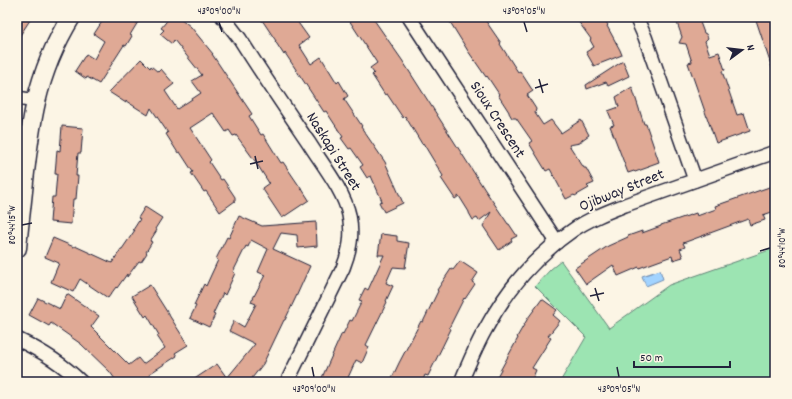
<svg xmlns="http://www.w3.org/2000/svg" width="792" height="399" viewBox="0 0 792 399" font-family="Dekko,sans-serif">
<rect width="100%" height="100%" fill="#fcf5e5"/>
<filter id="ink" filterUnits="userSpaceOnUse"><feTurbulence type="fractalNoise" baseFrequency=".025" numOctaves="2"/><feDisplacementMap in="SourceGraphic" scale="8" xChannelSelector="R" yChannelSelector="G"/><feConvolveMatrix kernelMatrix="1 2 1 2 8 2 1 2 1" color-interpolation-filters="sRGB"/></filter>
<g filter="url(#ink)">
<polygon fill="#9ce4b2" stroke="#5f8376" points="775,248 775,382 560,382 586,337 535,286 551,269 561,261 609,328 669,285"/>
<polygon fill="#a2d3ff" stroke="#6f8cb1" points="660,270 663,279 646,286 642,276"/>
<g fill="#dfa995" stroke="#22223b">
<polygon points="17,17 32,17 17,40"/>
<polygon points="105,17 141,17 130,35 132,36 126,46 124,45 99,84 87,77 86,79 75,71 86,54 94,59 104,41 94,34"/>
<polygon points="170,17 179,17 191,27 213,54 212,54 252,114 249,116 261,135 263,134 281,163 283,162 302,190 302,189 309,200 282,218 262,188 269,183 255,161 236,135 233,136 229,130 226,132 213,113 190,128 211,160 209,162 221,180 223,179 235,197 235,201 220,212 206,191 204,192 191,173 193,172 180,152 178,153 166,134 168,133 151,108 148,115 126,101 126,103 109,92 141,59 150,68 151,66 158,72 161,69 174,84 165,91 177,109 201,93 192,81 202,75 174,40 172,44 160,34 164,30 161,28"/>
<polygon points="260,17 294,17 309,38 299,45 311,64 321,57 337,83 339,81 348,96 344,99 362,126 361,127 385,162 403,203 384,212 379,202 382,201 371,176 367,178 360,167 363,165 351,148 349,149 341,138 343,137 326,111 324,112 285,53 284,55 275,41 276,41"/>
<polygon points="347,17 372,17 402,60 485,190 508,224 509,224 517,236 511,239 512,241 499,250 483,226 491,212 479,221 477,218 473,220 469,213 469,212 459,196 455,199 441,178 443,176 423,143 422,144 405,116 403,118 387,94 385,95 372,75 374,73 370,68 377,63"/>
<polygon points="447,17 483,17 501,43 500,44 518,72 520,71 533,91 527,95 536,109 535,113 543,125 551,120 561,133 581,120 589,135 582,140 580,143 569,145 584,168 586,168 594,183 587,186 589,188 575,196 574,195 566,199 550,169 546,171 529,143 532,141 516,118 512,118 509,113 509,112 498,95 499,94 487,76 486,77 468,51"/>
<polygon points="575,17 603,17 608,25 607,26 620,50 622,55 594,66 586,52 594,47 590,40 591,39"/>
<polygon points="675,17 698,17 704,33 706,34 708,38 705,41 710,55 719,52 725,70 722,71 737,115 744,113 750,131 716,143 688,63 692,62 686,44 679,43 682,37"/>
<polygon points="755,17 775,17 775,71 773,71"/>
<polygon points="623,61 629,76 608,86 606,82 587,89 586,85"/>
<polygon points="632,87 644,124 646,124 659,162 648,166 649,167 635,172 634,171 628,173 610,126 614,125 608,111 619,107 616,97"/>
<polygon points="62,126 83,128 81,153 78,153 76,176 78,176 76,199 73,199 71,224 50,222 52,197 55,197 57,174 55,174 57,150 60,151"/>
<polygon points="775,185 775,211 763,215 765,220 750,225 748,219 683,243 685,247 680,249 683,257 673,260 672,256 639,268 639,267 618,276 613,265 586,284 575,268 608,246 628,237 628,236 642,231 642,233 661,226 661,225 696,213 697,216 716,209 715,206"/>
<polygon points="145,207 162,218 155,229 157,230 150,241 152,242 146,252 147,253 141,262 139,261 127,277 127,274 117,288 116,287 108,298 80,279 73,292 51,282 59,263 45,257 53,238 74,247 75,246 112,263 121,249 122,249 135,230 133,230 140,219 138,218"/>
<polygon points="239,216 262,226 316,222 317,246 298,248 297,235 281,233 273,249 310,266 296,297 285,320 284,320 263,364 249,382 190,382 217,364 227,378 255,344 229,331 234,321 244,327 256,304 251,302 265,275 258,272 268,249 251,240 248,247 246,246 233,272 235,273 225,295 223,293 213,314 215,315 209,327 190,318 196,306 194,305 204,284 206,286 211,275 218,260 216,259 227,237 229,238"/>
<polygon points="381,234 397,236 397,241 409,243 405,268 393,267 386,283 393,286 386,301 387,302 366,345 369,347 362,363 356,360 346,382 320,382 342,333 343,334 350,320 352,321 362,301 359,300 365,288 368,290 384,255 378,255"/>
<polygon points="460,261 478,273 472,282 475,284 465,299 464,298 449,328 451,329 428,376 425,375 422,382 390,382 399,363 421,321 423,322 438,291 437,290 451,269 453,270"/>
<polygon points="150,285 188,345 175,353 177,356 149,374 155,382 117,382 110,372 81,344 51,323 49,326 29,315 38,298 60,309 67,294 99,316 91,327 129,365 138,358 143,364 165,348 157,336 159,335 147,315 145,317 132,296"/>
<polygon points="542,299 557,310 553,315 560,321 548,336 551,338 532,368 536,370 531,382 494,382 518,338 517,337 528,318"/>
</g>
<g fill="none" stroke-linecap="round" stroke-linejoin="round">
<defs>
<g id="street">
<path d="M 223,17 L 240,39 C 262,74 286,109 309,143 C 322,164 344,191 349,215 C 353,235 350,250 343,268 L 287,382"/>
<polyline points="409,17 557,242"/>
<polyline points="636,17 645,37 695,180"/>
<polyline points="17,98 36,101"/>
<path d="M 17,339 C 40,350 63,364 81,382"/>
<path d="M 461,382 C 468,365 476,346 485,330 C 507,289 535,256 573,230 C 589,219 607,212 625,205 L 775,152"/>
</g>
<path id="secondary" d="M 17,248 C 19,225 22,203 24,181 C 27,154 30,128 36,102 C 43,72 55,43 71,17"/>
</defs>
<use href="#street" stroke="#22223b" stroke-width="16"/>
<use href="#secondary" stroke="#22223b" stroke-width="21"/>
<use href="#street" stroke="#fcf5e5" stroke-width="13"/>
<use href="#secondary" stroke="#fcf5e5" stroke-width="18"/>
</g>
</g>
<path fill="none" stroke="#22223b" stroke-width="1.5" d="M 219,22 L 222,32M 524,22 L 527,32M 539,79 L 543,93M 535,88 L 548,84M 255,156 L 258,169M 250,164 L 263,161M 22,225 L 32,223M 760,251 L 770,248M 595,288 L 599,301M 590,296 L 604,293M 312,367 L 314,377M 617,367 L 619,377"/>
<g text-anchor="middle" dominant-baseline="central" stroke-width="4" stroke-linejoin="round" paint-order="stroke">
<g font-size="16" fill="#22223b" stroke="#fcf5e5">
<text transform="translate(497 120) rotate(57)">Sioux Crescent</text>
<text transform="translate(333 152) rotate(58)">Naskapi Street</text>
<text transform="translate(622 191) rotate(-22)">Ojibway Street</text>
</g>
</g>
<rect width="792" height="399" fill="none" stroke="#fcf5e5" stroke-width="44"/>
<g transform="translate(742 50) rotate(75)" stroke="#fcf5e5" stroke-width="3" paint-order="stroke">
<path d="M0-3L7 15L0 10L-7 15Z" fill="#22223b"/>
<text y="-6" font-size="11" font-weight="bold" text-anchor="middle" fill="#22223b">N</text>
</g>
<path d="M634 361v6h96v-6" fill="none" stroke="#22223b" stroke-width="2"/>
<text x="640" y="361" font-size="12" fill="#22223b" stroke="#fcf5e5" stroke-width="3" paint-order="stroke">50 m</text>
<rect x="22" y="22" width="748" height="355" fill="none" stroke="#22223b" stroke-width="1.5"/>
<g font-size="10" text-anchor="middle" fill="#22223b">
<text x="219" y="14">43°09'00"N</text>
<text x="524" y="14">43°09'05"N</text>
<text transform="translate(11 225) rotate(-90)" y="4">80°44'15"W</text>
<text transform="translate(781 248) rotate(-90)" y="4">80°44'10"W</text>
<text x="314" y="392">43°09'00"N</text>
<text x="619" y="392">43°09'05"N</text>
</g>
</svg>
